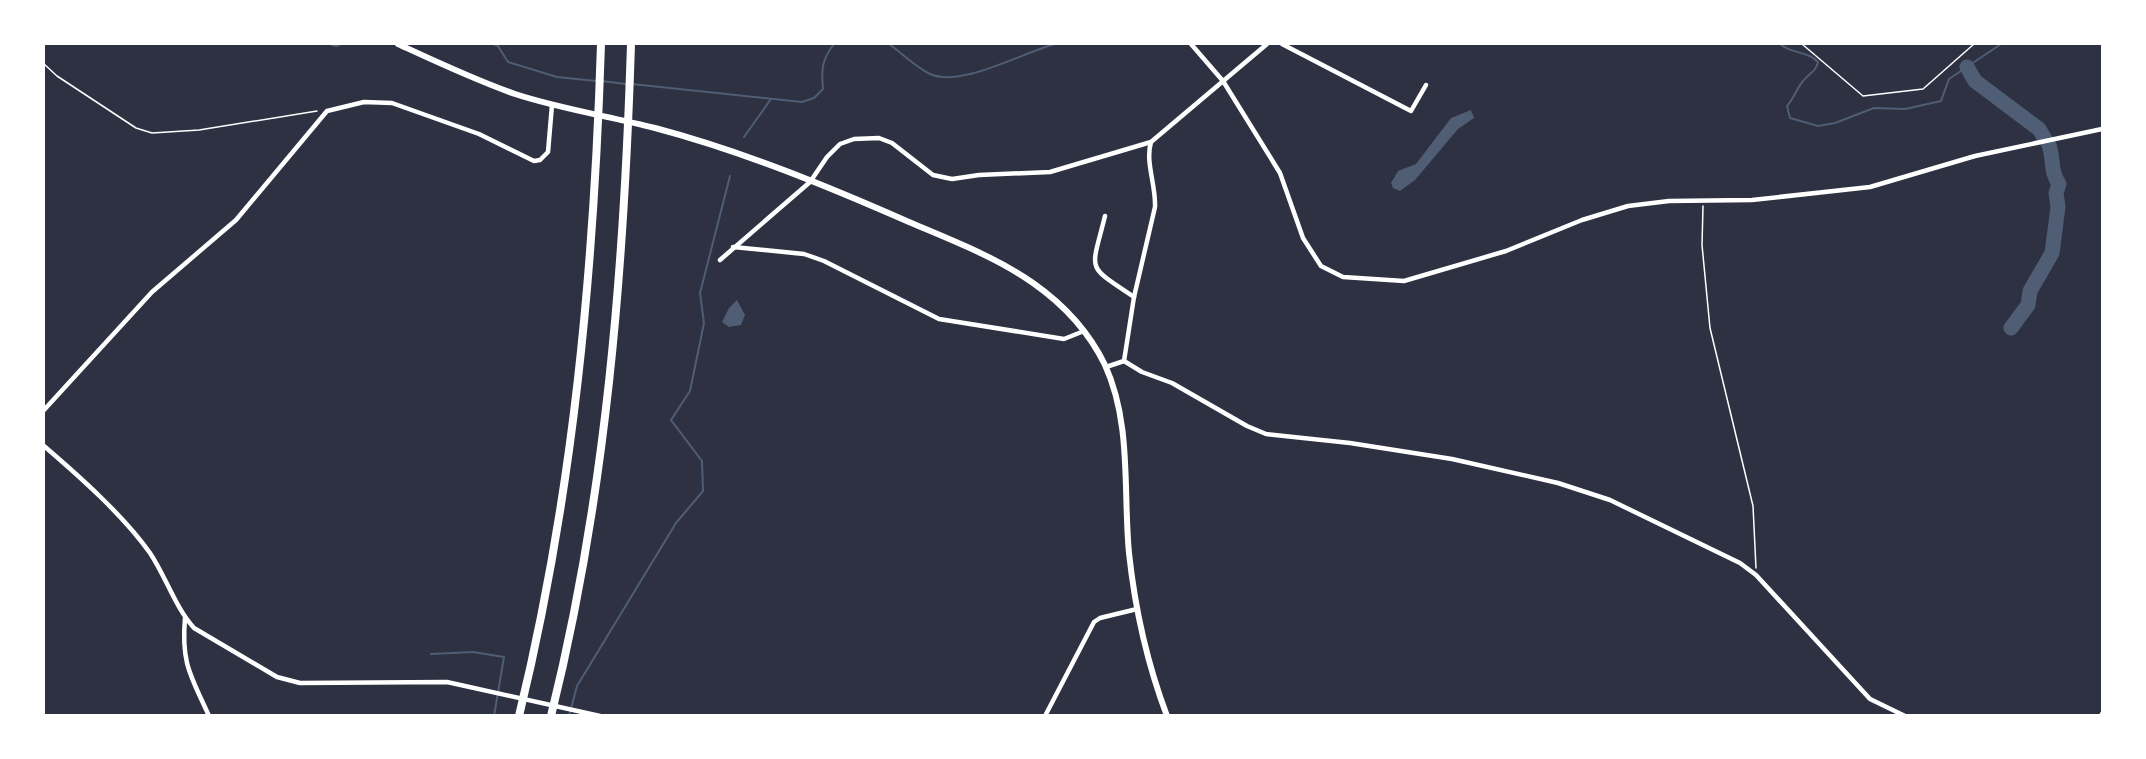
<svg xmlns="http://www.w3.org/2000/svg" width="2146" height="759" viewBox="0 0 2146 759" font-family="'Titillium Web',sans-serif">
<rect width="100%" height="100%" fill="#2d3142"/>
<g fill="#4f5d75">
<polygon points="1471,110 1474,118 1458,129 1415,180 1400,191 1393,188 1391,183 1398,171 1416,164 1451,118"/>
<polygon points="737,300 745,315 741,325 729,327 722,322 729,308"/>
</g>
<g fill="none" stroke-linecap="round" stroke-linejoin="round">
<g stroke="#4f5d75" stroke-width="2">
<polyline points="330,44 336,46 341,44"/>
<polyline points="493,44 498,46 508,62 557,77 596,81"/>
<path d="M 889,44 C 902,53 915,67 930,74 C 961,88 1024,52 1055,44"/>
<path d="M 1780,44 C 1791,54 1808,51 1818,62 C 1816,72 1809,73 1803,81 C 1797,88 1794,98 1787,106 L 1790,118 L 1818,126 L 1835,123 L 1874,108 L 1905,109 L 1941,101 L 1949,79 L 2001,44"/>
<polyline points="602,81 626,84"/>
<path d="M 632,84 L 802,102 L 814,98 L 823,89 C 821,70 822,59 834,44"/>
<polyline points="744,137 771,99"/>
<polyline points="431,654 473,652 504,657 494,716"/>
<polyline points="569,716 577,686 676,523 703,491 702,461 671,420 690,391 704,323 700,293 730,176"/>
</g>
<g stroke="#4f5d75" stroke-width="15">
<polyline points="1967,67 1975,81 2039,129 2045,139"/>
<path d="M 2011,328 L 2028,305 L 2030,291 L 2052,253 L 2058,207 L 2056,193 L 2059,184 C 2050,171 2054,160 2049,145"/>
</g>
<g stroke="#fff" stroke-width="1.5">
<polyline points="1802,44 1863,96 1923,89 1974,44"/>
<polyline points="44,64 57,76 136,128 152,133 199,130 317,111"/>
<polyline points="1703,206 1702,245 1710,328 1753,506 1756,568"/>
</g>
<g stroke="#fff" stroke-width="4.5">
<polyline points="1191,44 1223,81 1280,173 1303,238 1321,266 1343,277 1404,281 1506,251 1582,220 1628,206 1669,201 1752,200 1870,187 1975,156 2102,129"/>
<polyline points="1282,44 1411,111 1426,85"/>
<path d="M 1105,216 C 1091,273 1085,264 1134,297"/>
<polyline points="733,247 804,254 824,261 939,319 1064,339 1084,331"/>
<polyline points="720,260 810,182 827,157 840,144 854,139 879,138 892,143 933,175 952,179 979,175 1050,172 1151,142"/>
<polyline points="1124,361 1142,372 1172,383 1247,426 1266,434 1350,443 1452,459 1558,483 1610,500 1740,563 1756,575 1870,699 1905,716"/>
<path d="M 1124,361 L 1134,297 L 1155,207 C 1156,185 1145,162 1151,142 L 1267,44"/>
<polyline points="1106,367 1124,361"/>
<polyline points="44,410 152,292 236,220 327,111 364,102 392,103 479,134 534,161 540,160 548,152 552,105"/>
<path d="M 44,446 C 79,476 123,515 150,553 C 166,577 175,607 194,628 L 277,677 L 300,683 L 447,682 L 600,716"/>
<path d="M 185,618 C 181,664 191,676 209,716"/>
<polyline points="1045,716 1094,622 1100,618 1137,609"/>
<polyline points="2101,716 2102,714"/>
</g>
<path stroke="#fff" stroke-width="6" d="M 398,44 C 437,62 475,80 515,94 C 561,109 608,116 655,128 C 742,151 827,186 909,222 C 951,240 996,257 1033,283 C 1063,304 1089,332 1105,365 C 1132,424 1123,491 1129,553 C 1135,609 1147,663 1167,716"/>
<g stroke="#fff" stroke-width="8">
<path d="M 519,716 C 573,495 594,270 601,44"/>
<path d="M 551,716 C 606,495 624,270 631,44"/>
</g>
</g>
<rect width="2146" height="759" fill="none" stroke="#ffffff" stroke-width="90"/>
</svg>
